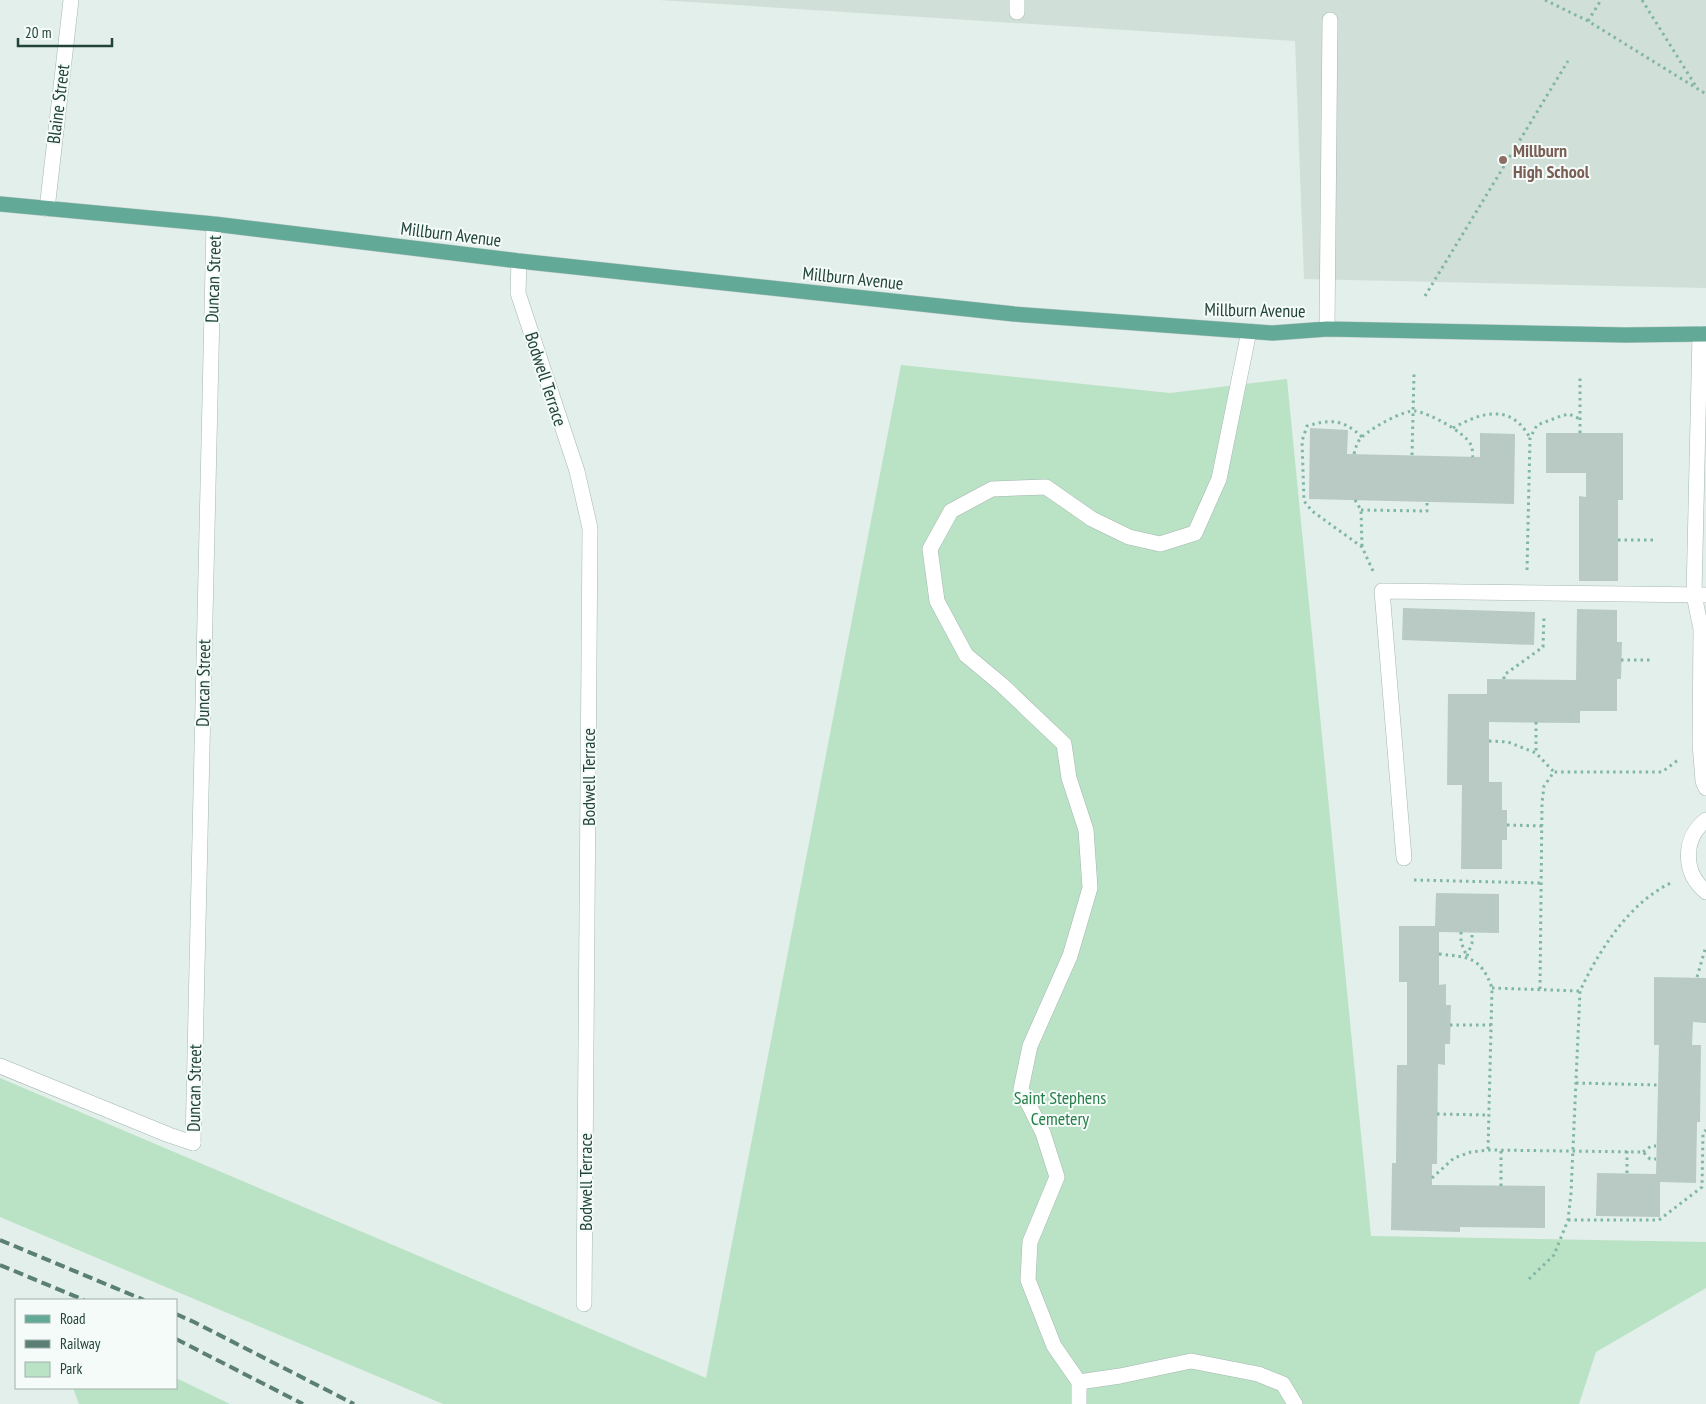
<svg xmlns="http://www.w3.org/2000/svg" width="1706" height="1404" viewBox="0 0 1706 1404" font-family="'PT Sans Narrow',sans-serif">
<rect width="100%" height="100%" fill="#e3efea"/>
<polygon fill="#d1dfd9" points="659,0 1706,0 1706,288 1304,279 1295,41"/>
<g fill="#bae2c5">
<polygon points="901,365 1170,393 1287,379 1371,1236 1706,1242 1706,1288 1596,1352 1579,1404 443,1404 0,1217 0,1078 706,1378"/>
<polygon points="176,1378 230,1404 79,1404 73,1388 176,1388"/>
</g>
<g fill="#b8cac3">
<polygon points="1310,428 1348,430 1347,454 1480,457 1480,433 1515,434 1514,504 1309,499"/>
<polygon points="1546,433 1623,433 1623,500 1618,500 1618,581 1579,581 1579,496 1586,497 1586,473 1546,473"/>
<polygon points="1403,608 1535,612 1534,645 1402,640"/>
<polygon points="1577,609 1617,610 1617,642 1622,642 1621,679 1617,679 1617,711 1580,711 1580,723 1489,722 1489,782 1502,782 1502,810 1507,810 1507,840 1502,840 1502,869 1461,869 1462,785 1447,785 1448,694 1487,694 1487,679 1576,680"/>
<polygon points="1436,893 1499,894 1499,933 1439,932 1439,985 1446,984 1446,1005 1451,1005 1450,1044 1445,1044 1445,1065 1438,1064 1437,1164 1432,1164 1432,1185 1545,1186 1545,1228 1460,1227 1460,1232 1391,1230 1392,1163 1396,1163 1397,1065 1407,1065 1407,982 1399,982 1399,926 1435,926"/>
<polygon points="1654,977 1706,978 1706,1023 1693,1022 1692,1045 1701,1045 1700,1122 1697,1122 1696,1183 1660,1182 1660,1217 1596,1216 1597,1173 1656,1174 1659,1045 1654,1045"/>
</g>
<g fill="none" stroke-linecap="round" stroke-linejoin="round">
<defs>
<g id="lane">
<polyline points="1017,12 1017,0"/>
<polyline points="1327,329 1330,20"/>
<polyline points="1404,858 1382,591 1706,595"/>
<polyline points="0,1066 169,1135 193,1143"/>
<polyline points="1079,1382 1120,1376 1191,1361 1258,1374 1283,1384 1295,1404"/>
<polyline points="1079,1404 1079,1382 1054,1346 1028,1280 1030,1242 1057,1177 1043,1133 1021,1089 1030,1046 1070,956 1090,888 1086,830 1069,778 1064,744 1002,685 966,655 937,601 930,549 951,511 992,489 1046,487 1092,519 1129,537 1160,544 1195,533 1219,479 1249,331"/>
</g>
<g id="street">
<polyline points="47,209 71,0"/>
<polyline points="519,261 518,293 577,471 590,528 584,1304"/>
<polyline points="1700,334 1694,595 1701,629 1700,744 1703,781 1706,788"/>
<path d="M 1706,820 C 1682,839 1683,873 1706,892"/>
<polyline points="193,1143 214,224"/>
</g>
<polyline id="primary" points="0,204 214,224 519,261 1014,314 1273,333 1327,329 1625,335 1706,334"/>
</defs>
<use href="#lane" stroke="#a5b8b2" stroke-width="16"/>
<use href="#street" stroke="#a5b8b2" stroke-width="16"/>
<use href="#primary" stroke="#c1cac8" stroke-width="16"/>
<g stroke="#80b6a6" stroke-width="3" stroke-dasharray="2.5 4" stroke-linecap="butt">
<polyline points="1545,0 1588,21 1706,94"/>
<polyline points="1642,0 1697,88"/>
<polyline points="1588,21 1601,0"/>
<polyline points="1425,296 1568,61"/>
<path d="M 1453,428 C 1482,412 1511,403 1530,438"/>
<polyline points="1580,433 1580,376"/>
<path d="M 1362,437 C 1343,419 1331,419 1307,426 L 1302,441 L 1304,501 L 1312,511 L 1362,547 L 1373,571"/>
<path d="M 1354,454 C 1356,447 1357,441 1363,436 C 1372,428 1403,410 1415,411 C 1429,413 1465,432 1471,445 C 1473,448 1472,454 1473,457"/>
<polyline points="1412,455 1414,374"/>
<polyline points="1355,500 1361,510 1362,547"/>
<polyline points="1361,510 1427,511 1427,502"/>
<polyline points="1618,540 1654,540"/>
<polyline points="1527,570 1530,438 1537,425 1561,416 1569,414 1580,419"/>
<polyline points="1621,660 1652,660"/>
<polyline points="1504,679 1504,675 1543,647 1544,616"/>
<polyline points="1536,722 1536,752"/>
<polyline points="1489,741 1508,742 1536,753 1554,772"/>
<polyline points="1507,825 1542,826"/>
<polyline points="1414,880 1541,883"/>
<polyline points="1461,932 1461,942 1467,957"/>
<path d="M 1439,954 C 1469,957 1481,957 1492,988 L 1488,1150"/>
<polyline points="1467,956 1472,943 1472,933"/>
<polyline points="1697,977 1706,946"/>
<polyline points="1492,988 1580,991"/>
<polyline points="1540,989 1542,803 1544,786 1554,772 1662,772 1678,760"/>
<polyline points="1450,1025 1491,1025"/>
<polyline points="1576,1083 1659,1085"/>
<polyline points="1437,1114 1488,1115"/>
<polyline points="1627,1151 1627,1174"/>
<polyline points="1643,1152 1651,1146 1656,1146"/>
<polyline points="1432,1178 1454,1158 1471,1152 1488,1150 1643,1152 1650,1159 1656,1159"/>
<polyline points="1501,1186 1501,1150"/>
<polyline points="1568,1220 1659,1220 1702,1187 1703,1133 1706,1130"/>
<path d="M 1529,1279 L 1554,1255 L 1568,1220 L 1571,1193 L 1580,991 C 1599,950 1630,902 1671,883"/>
</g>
<use href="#lane" stroke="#fff" stroke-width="15"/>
<use href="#street" stroke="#fff" stroke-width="15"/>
<use href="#primary" stroke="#63a998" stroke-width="15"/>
<g stroke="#5b7e75" stroke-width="4" stroke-dasharray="10 5" stroke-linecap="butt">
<polyline points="0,1240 144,1300"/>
<polyline points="0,1265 84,1300"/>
<polyline points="176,1314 194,1322 354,1404"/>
<polyline points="176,1339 303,1404"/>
</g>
</g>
<circle fill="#8d6e63" stroke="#f5fbf8" stroke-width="2" cx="1503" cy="160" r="5"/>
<g text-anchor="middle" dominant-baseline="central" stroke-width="4" stroke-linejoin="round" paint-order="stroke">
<g font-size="18" fill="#21433a" stroke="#f5fbf8">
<text transform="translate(58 104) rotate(-83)">Blaine Street</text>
<text transform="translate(451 234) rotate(7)">Millburn Avenue</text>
<text transform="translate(853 278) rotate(6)">Millburn Avenue</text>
<text transform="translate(213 279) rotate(-88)">Duncan Street</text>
<text transform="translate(1255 310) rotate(1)">Millburn Avenue</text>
<text transform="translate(546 379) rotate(72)">Bodwell Terrace</text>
<text transform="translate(203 683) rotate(-89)">Duncan Street</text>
<text transform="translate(588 777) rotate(-90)">Bodwell Terrace</text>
<text transform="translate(194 1088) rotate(-89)">Duncan Street</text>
<text transform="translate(585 1182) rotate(-90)">Bodwell Terrace</text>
</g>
<g font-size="18" font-weight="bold" fill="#785e54" stroke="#f5fbf8" text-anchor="start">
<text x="1513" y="150">Millburn<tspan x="1513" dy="21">High School</tspan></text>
</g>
<g font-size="18" fill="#267e49" stroke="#f5fbf8">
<text x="1060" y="1097">Saint Stephens<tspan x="1060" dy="21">Cemetery</tspan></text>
</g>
</g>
<rect x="15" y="1299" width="162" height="90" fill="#f5fbf8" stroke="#a0b1ac"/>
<rect x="25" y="1315" width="25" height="8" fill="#63a998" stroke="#a0b1ac"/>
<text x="60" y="1324" font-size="15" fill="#21433a">Road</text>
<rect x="25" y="1340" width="25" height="8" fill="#5b7e75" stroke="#a0b1ac"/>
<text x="60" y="1349" font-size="15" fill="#21433a">Railway</text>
<rect x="25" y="1362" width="25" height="15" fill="#bae2c5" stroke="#a0b1ac"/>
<text x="60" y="1374" font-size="15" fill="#21433a">Park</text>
<path d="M18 38v8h94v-8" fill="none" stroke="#21433a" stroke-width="2.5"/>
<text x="25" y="38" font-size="15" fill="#21433a" stroke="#f5fbf8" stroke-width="4" paint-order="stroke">20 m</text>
</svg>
